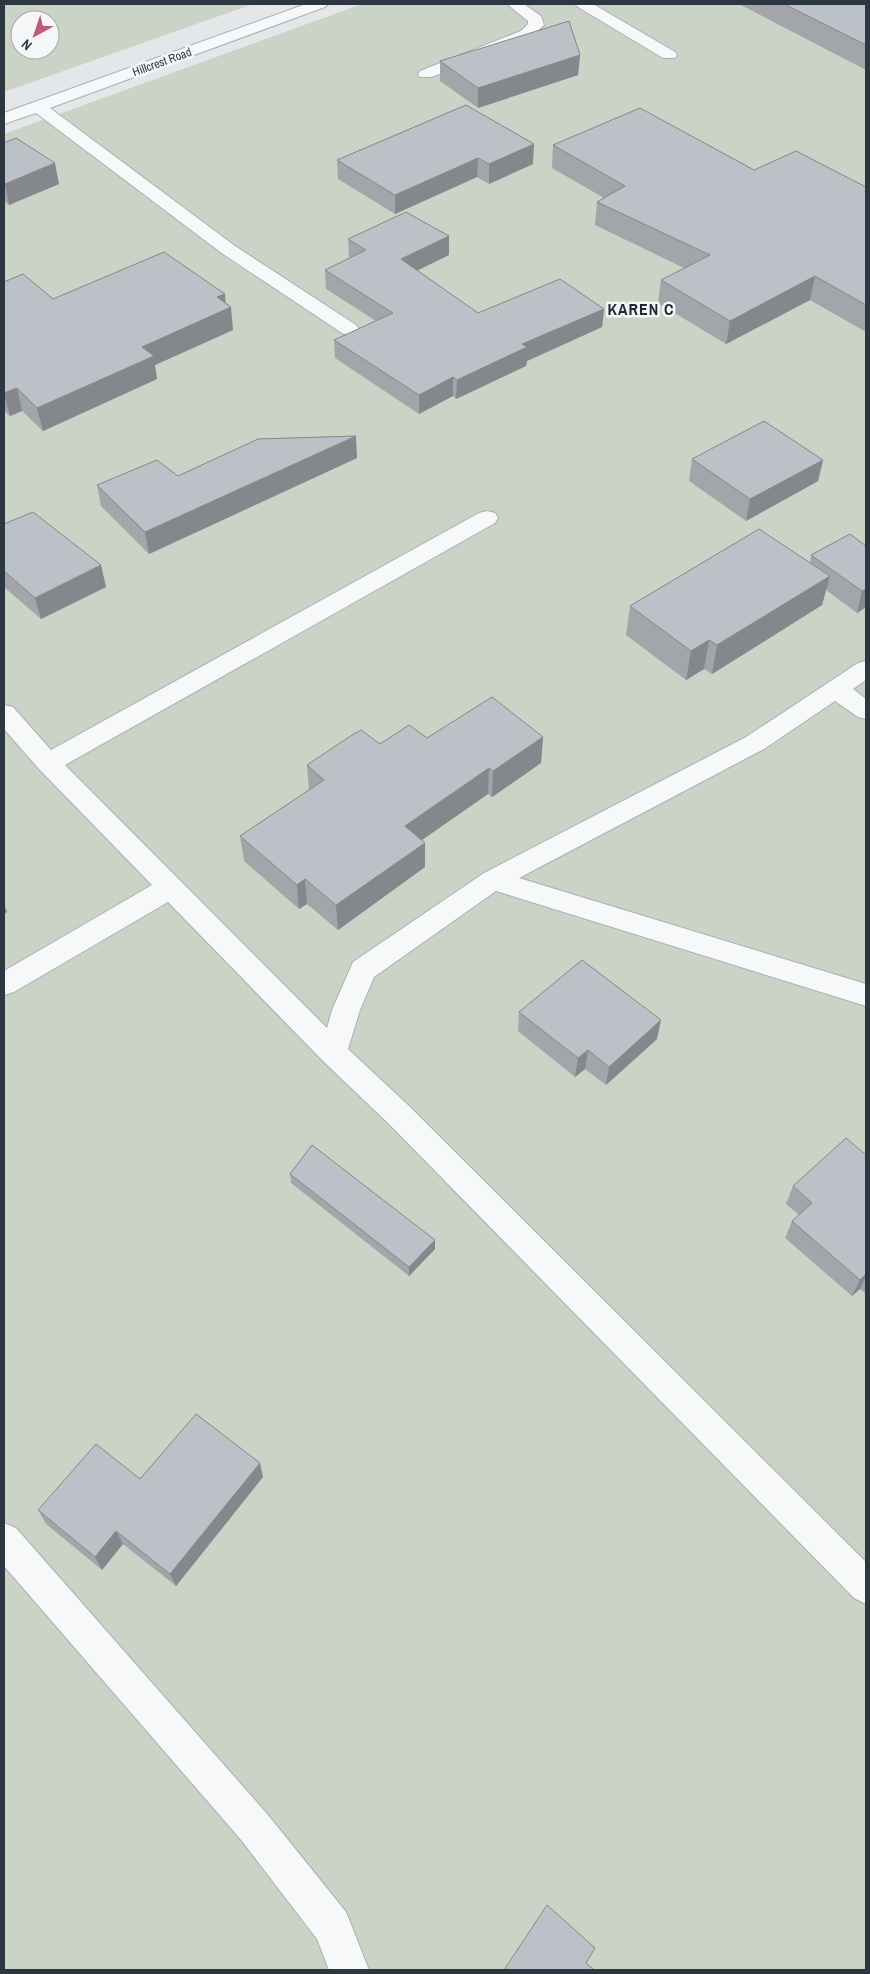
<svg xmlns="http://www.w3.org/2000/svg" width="870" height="1974" viewBox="0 0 870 1974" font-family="'Archivo Narrow',sans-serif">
<rect width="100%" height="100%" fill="#e4e7ea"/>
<g fill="#cbd3c6" fill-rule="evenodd">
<path d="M 4,4 L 253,4 L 4,92 ZM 20,20 L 50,20 L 50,50 L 20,50 Z"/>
<polygon points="362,4 866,4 866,1970 4,1970 4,134"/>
</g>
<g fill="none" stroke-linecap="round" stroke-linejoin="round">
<defs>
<g id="minor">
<polygon points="306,4 328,4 325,7 50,108 235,246 356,325 359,329 356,333 349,335 342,333 223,254 36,113 4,124 4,113"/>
<polygon points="507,4 524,4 541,16 544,25 531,37 432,77 420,77 418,74 420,71 521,31 528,24 528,21"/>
<polygon points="575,4 593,4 675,52 677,55 675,58 663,58 578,7"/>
<polygon points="487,511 495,513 498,518 495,523 65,765 327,1028 332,1010 353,962 484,873 746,737 858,663 866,661 866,680 853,689 866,699 866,719 858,717 835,701 764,749 519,878 866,984 866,1006 496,891 374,977 360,1010 348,1049 409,1106 866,1562 866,1604 854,1598 389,1124 323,1061 168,902 14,992 4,995 4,971 152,885 39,769 4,729 4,705 13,707 51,750 479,513"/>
<polygon points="4,1523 16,1528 268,1815 346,1912 369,1970 329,1970 317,1939 242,1841 4,1566"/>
</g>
</defs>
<use href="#minor" stroke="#a9afb4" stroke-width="2"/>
<use href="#minor" fill="#f6f8f9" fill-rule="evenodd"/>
</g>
<g fill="#a2a6ab">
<polygon points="739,4 866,4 866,70"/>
<polygon points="580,55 578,75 478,108 440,81 440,61"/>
<polygon points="466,105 533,164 489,184 477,177 395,214 338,179 337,160"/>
<polygon points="4,143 59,184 9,205 4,201"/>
<polygon points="553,145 754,170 866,187 866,332 810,300 726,344 658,303 661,280 684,268 595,225 597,202 604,198 552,168"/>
<polygon points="348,239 449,255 417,270 478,313 604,309 602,327 527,361 526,366 456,399 453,396 419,414 335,358 334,340 376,321 326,289 325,270 350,258 349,258"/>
<polygon points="4,282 53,299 226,303 233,330 155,365 157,379 43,431 22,411 10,416 4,410"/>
<polygon points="357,458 149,554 101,506 97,485"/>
<polygon points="692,459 823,460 818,481 746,521 689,481"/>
<polygon points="4,524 106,587 41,619 4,587"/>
<polygon points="850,534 866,607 857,613 826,590 822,605 712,674 704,669 686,680 626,635 630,606 810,563 811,555"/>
<polygon points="543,737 541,763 492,797 488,794 422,840 425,867 338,930 307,904 299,909 244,861 240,836 309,790 307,765 380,744 427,738"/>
<polygon points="519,1012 657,1039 606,1085 585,1069 575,1077 518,1031"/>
<polygon points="866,1155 866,1294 860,1289 852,1296 785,1238 792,1221 799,1215 786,1204 793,1186"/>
<polygon points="290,1174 435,1249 409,1276 291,1183"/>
<polygon points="263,1477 176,1586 123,1544 102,1570 46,1524 38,1510 140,1479"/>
</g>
<g fill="#84878b">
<polygon points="580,55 578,75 478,108 478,88"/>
<polygon points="534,144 533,164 489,184 489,164"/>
<polygon points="478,158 477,177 395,214 395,195"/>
<polygon points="55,163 59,184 9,205 5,184"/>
<polygon points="449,236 449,255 402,278 401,259"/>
<polygon points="815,276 810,300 726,344 730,321"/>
<polygon points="225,294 226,309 231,307 233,330 155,365 157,379 43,431 37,408 217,297"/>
<polygon points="604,309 602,327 527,361 526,366 456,399 457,380 522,344"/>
<polygon points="453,377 453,396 419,414 419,395"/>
<polygon points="17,388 22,411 10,416 4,393"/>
<polygon points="356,436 357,458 149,554 145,532"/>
<polygon points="823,460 818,481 746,521 750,499"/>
<polygon points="101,565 106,587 41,619 35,598"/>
<polygon points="830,576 822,605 712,674 717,645"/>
<polygon points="866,589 866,607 857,613 862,591"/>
<polygon points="709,640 704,669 686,680 691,651"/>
<polygon points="543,737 541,763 492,797 493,771"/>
<polygon points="489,768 488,794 406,851 405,826"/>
<polygon points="425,843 425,867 338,930 336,905"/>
<polygon points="305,879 307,904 299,909 297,885"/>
<polygon points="4,904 7,912 4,914"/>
<polygon points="661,1020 657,1039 606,1085 609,1067"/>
<polygon points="588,1050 585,1069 575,1077 578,1058"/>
<polygon points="435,1240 435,1249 409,1276 409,1267"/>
<polygon points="866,1274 866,1276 860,1289 852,1296 860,1280"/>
<polygon points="260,1463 263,1477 176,1586 170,1574"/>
<polygon points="116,1531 123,1544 102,1570 95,1557"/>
</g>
<g fill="#bcc1c7" stroke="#84878b">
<polygon points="784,4 866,4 866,45"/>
<polygon points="569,21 580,55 478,88 440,61"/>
<polygon points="466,105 534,144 489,164 478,158 395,195 337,160"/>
<polygon points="640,108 754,170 796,151 866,187 866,305 815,276 730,321 661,280 710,255 597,202 625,186 553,145"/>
<polygon points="16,138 55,163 5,184 4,184 4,143"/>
<polygon points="406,212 449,236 401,259 478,313 560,279 604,309 522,344 527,347 457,380 453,377 419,395 334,340 393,313 325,270 366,250 348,239"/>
<polygon points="164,252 225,294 217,297 231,307 142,347 154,356 37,408 17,388 4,393 4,282 23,274 53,299"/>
<polygon points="764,421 823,460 750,499 692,459"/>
<polygon points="356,436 145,532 97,485 157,460 178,476 258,439"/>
<polygon points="33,512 101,565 35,598 4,571 4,524"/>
<polygon points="759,529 830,576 717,645 709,640 691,651 630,606"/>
<polygon points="850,534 866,546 866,589 862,591 811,555"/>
<polygon points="492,697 543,737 493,771 489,768 405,826 425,843 336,905 305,879 297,885 240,836 324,780 307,765 352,735 361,730 380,744 409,725 427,738"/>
<polygon points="582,960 661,1020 609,1067 588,1050 578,1058 519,1012"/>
<polygon points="846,1138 866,1155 866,1274 860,1280 792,1221 812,1203 793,1186"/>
<polygon points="312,1145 435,1240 409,1267 290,1174"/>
<polygon points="196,1414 260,1463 170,1574 116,1531 95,1557 38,1510 96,1444 140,1479"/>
<polygon points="547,1905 595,1948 586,1963 594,1970 504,1970"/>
</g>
<g text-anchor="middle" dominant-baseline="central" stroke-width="5" stroke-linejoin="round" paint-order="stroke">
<g font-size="12" fill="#2d3741" stroke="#f4f6f8">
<text transform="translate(162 62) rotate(-20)">Hillcrest Road</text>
</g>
<g font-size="16" font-weight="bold" letter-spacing="1" fill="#1f2832" stroke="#f4f6f8">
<text x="641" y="309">KAREN C</text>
</g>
</g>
<rect width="870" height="1974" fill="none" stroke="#2d3741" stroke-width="10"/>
<g transform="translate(35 35) rotate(220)"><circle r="24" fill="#f4f6f8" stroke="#a4aaaf"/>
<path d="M0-4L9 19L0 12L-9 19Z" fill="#c05877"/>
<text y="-8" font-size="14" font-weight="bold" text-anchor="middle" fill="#2d3741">N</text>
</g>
</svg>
